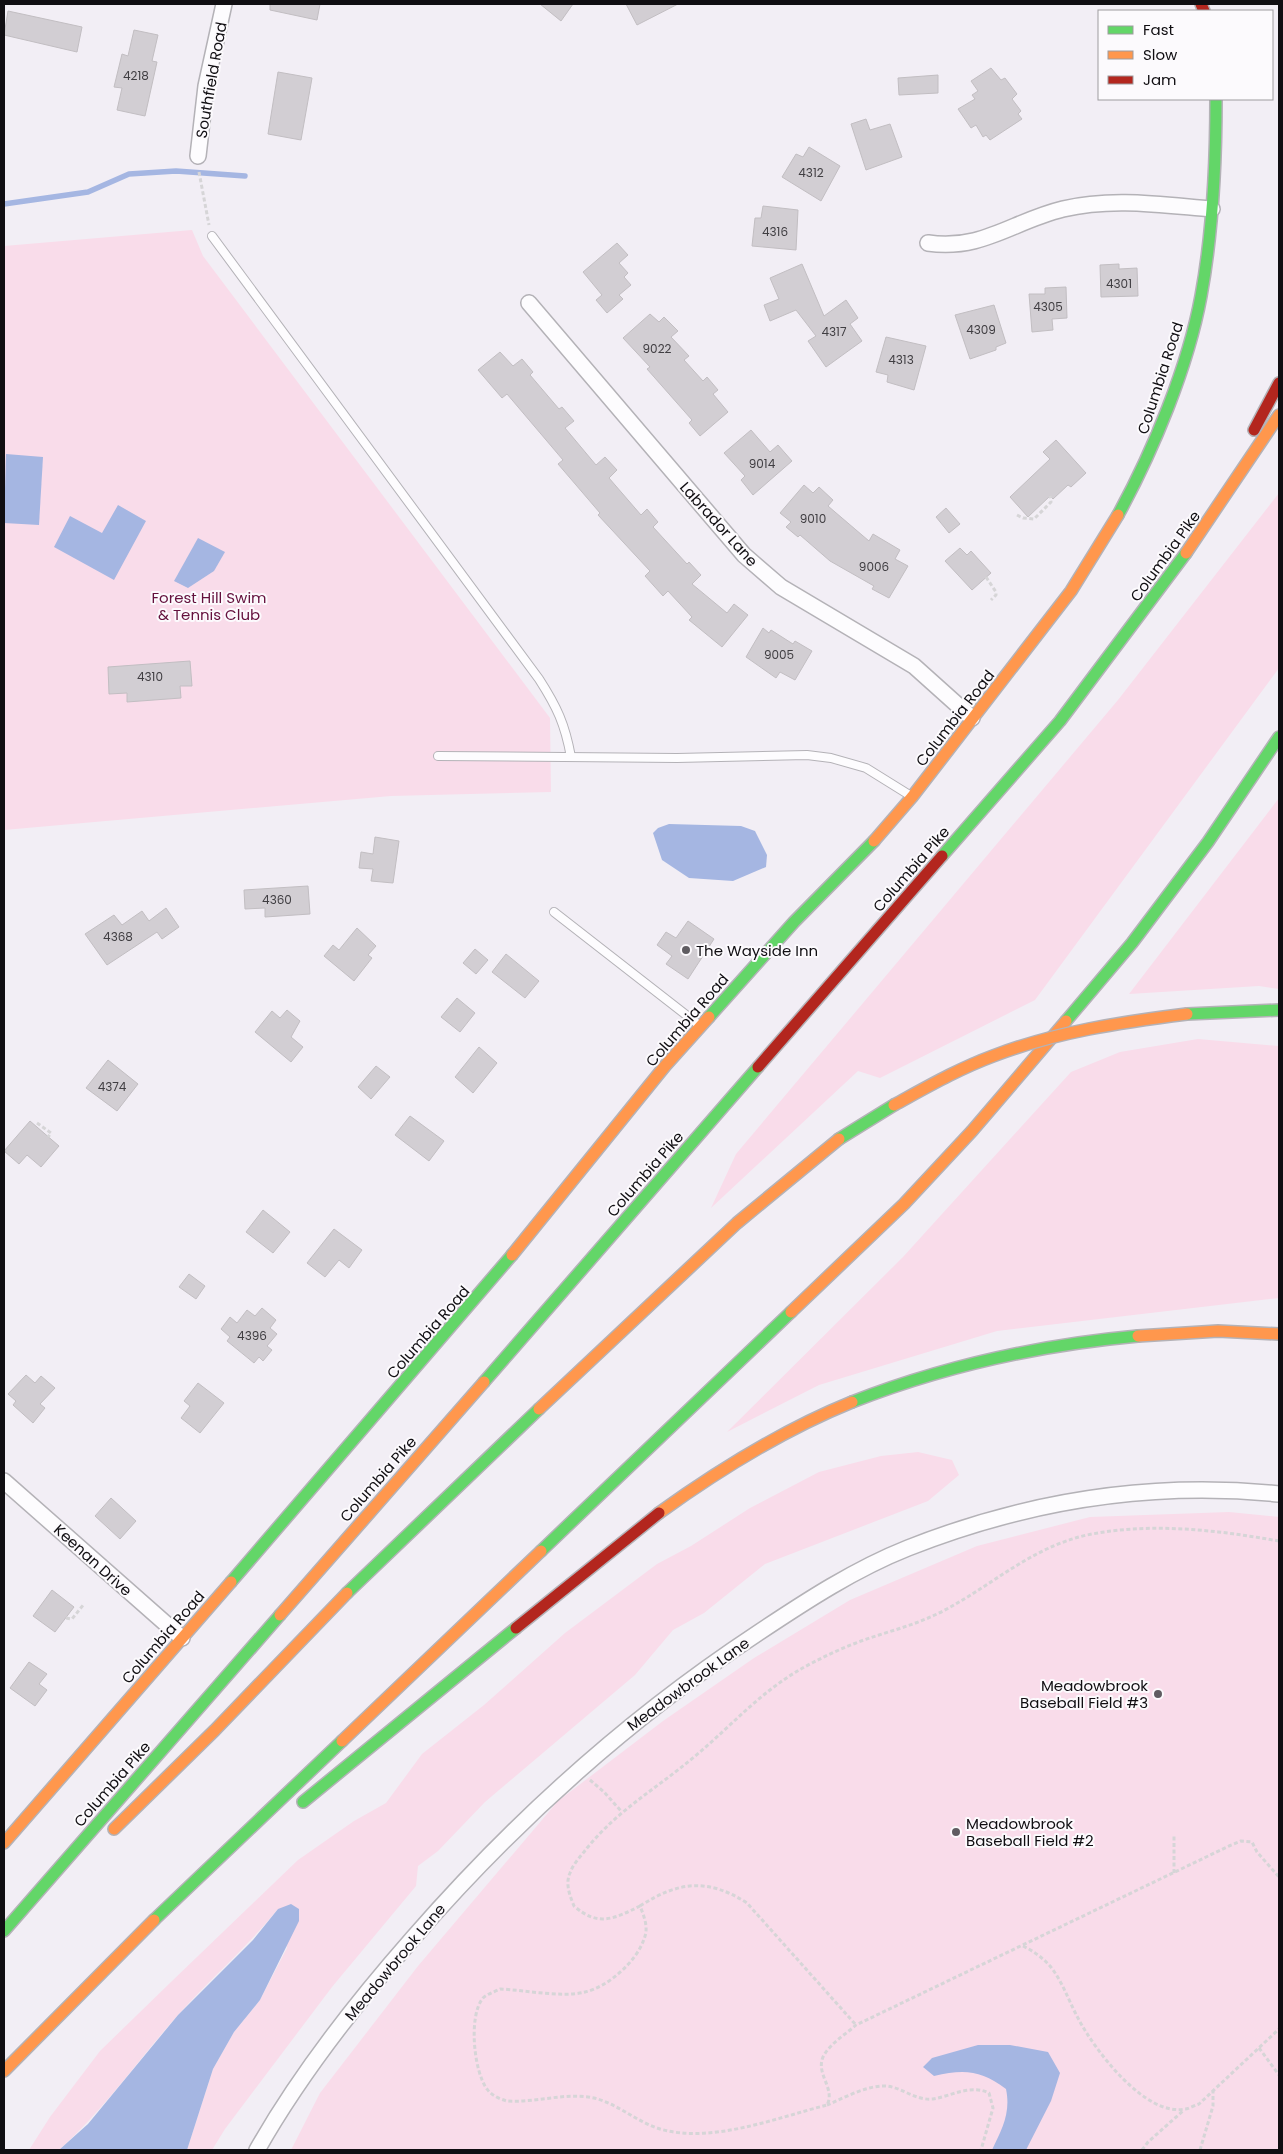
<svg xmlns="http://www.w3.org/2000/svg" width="1283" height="2154" viewBox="0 0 1283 2154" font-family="Poppins,sans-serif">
<rect width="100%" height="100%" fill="#f2eef5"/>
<g fill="#f9dcea">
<polygon points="192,230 203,256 550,718 551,792 391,796 4,830 4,246"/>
<polygon points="1279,493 1279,668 1035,1000 880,1078 858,1071 711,1208 736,1154 1118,700"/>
<polygon points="1279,798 1279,989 1259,986 1129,994"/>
<polygon points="1198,1039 1279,1046 1279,1298 997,1331 819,1385 727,1432 903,1257 1071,1072 1120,1052"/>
<path d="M 918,1452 L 952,1460 L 959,1475 L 928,1501 L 765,1564 L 704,1613 L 673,1630 L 635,1675 L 485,1802 L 438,1851 L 418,1866 L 416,1886 L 332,1987 L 225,2129 L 212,2150 L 187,2150 L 213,2069 L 234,2032 L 260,2000 L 287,1948 L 278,1909 C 247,1947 210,1979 178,2015 C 137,2061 105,2109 59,2150 L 29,2150 L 50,2117 L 100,2051 L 172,1981 L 298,1860 L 354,1821 L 386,1803 L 422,1754 L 484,1705 L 565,1633 L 657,1564 L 691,1546 L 750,1508 L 819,1472 L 881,1456 Z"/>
<polygon points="1229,1512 1279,1517 1279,2150 291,2150 320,2093 418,1966 558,1801 663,1721 754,1658 850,1600 977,1546 1090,1517"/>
</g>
<g fill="#a5b6e2">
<polygon points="6,454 43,457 39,525 4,523"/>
<polygon points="118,505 146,521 114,580 54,547 70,516 102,533"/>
<polygon points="198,538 225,552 214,571 188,588 174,581"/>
<polygon points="669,824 741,826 755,831 767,855 766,867 733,881 689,878 662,860 653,833 658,828"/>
<polygon points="291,1904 299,1909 299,1921 260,2000 234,2032 213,2069 187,2150 59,2150 88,2124 178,2015 253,1940 278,1909"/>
<path d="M 978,2045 L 1010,2045 L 1048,2052 L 1060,2073 L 1051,2101 L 1026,2150 L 992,2150 C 1002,2129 1011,2113 1006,2089 C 981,2070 964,2069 934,2076 L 923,2067 L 932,2058 Z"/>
</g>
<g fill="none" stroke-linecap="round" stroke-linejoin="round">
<polyline stroke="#a5b6e2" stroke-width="5.5" points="4,204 88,192 129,174 176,171 245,176"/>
</g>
<g fill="#d2ced3" stroke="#c2bec2">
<polygon points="270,4 320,4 317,20 270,10"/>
<polygon points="540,4 573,4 561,21"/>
<polygon points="626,4 678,4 637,25"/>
<polygon points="8,11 82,27 77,52 4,35"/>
<polygon points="134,30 158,35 152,61 157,62 145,116 117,110 122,88 114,87 122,54 128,56"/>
<polygon points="991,68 1001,80 1005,78 1017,94 1012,99 1021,111 1018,114 1022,119 990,140 986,135 983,137 976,125 971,128 958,109 975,99 972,95 978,91 971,81"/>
<polygon points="278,72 312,78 301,140 268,134"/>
<polygon points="938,75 938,93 899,95 898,78"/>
<polygon points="866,119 870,130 890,124 902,157 866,170 851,124"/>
<polygon points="809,147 840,166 821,201 782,177 796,154 803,157"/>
<polygon points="763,206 798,210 796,250 752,246 755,218 761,218"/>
<polygon points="617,243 628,255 619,263 628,273 624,277 631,285 619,295 623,299 607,313 596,300 602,295 583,272"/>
<polygon points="802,264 824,316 846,300 858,318 850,324 862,341 826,367 808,341 816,336 796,310 770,321 764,305 779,299 770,278"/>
<polygon points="1119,264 1119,269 1137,268 1138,296 1101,297 1100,265"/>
<polygon points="1066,287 1067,318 1052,319 1053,330 1032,332 1029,294 1045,294 1045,288"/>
<polygon points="994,305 1006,343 996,347 996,350 970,359 955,315"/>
<polygon points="650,314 659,322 664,317 678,331 671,337 689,356 684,360 703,381 707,377 718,390 713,394 728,412 700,436 689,423 692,420 647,369 650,367 623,338"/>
<polygon points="886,337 926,346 914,390 887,382 888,375 876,372"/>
<polygon points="500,352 513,366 522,359 533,372 530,375 559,409 562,407 574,421 565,428 596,465 605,457 617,470 609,478 641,515 647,509 658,522 653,527 687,564 689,562 701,575 692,584 727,613 734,604 748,615 722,647 689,620 692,617 668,591 663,596 645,576 650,571 598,515 600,513 558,464 563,460 507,394 502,398 478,370"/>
<polygon points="751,430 770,452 778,445 792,461 753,495 741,480 745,476 724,453"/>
<polygon points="1056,440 1086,473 1071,487 1068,485 1053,499 1050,496 1028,517 1010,497 1050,459 1043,452"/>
<polygon points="804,485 813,493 819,487 833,500 828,506 869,541 873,534 900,550 895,559 908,566 889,598 872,589 874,586 830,561 800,535 798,537 786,527 791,522 780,513"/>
<polygon points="946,508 960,524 949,533 936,517"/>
<polygon points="960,548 967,555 971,551 991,573 972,590 945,561"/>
<polygon points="763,628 769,633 771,630 793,644 795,641 812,651 795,680 780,672 776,678 746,657"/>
<polygon points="190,661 192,686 180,686 181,698 127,702 127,693 109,694 108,667"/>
<polygon points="375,837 399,841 393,883 371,881 373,869 359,868 361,852 373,854"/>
<polygon points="308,886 310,914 265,917 265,908 245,909 244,890"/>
<polygon points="166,908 179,927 162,939 157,932 107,965 85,934 114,915 122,925 142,911 149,921"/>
<polygon points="688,921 714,939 688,979 666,964 672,956 657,945 666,932 676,938"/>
<polygon points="357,928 376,946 368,955 372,958 354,981 324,956 333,945 339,950"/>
<polygon points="475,949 488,960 476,974 463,963"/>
<polygon points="506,954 539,981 525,998 492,972"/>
<polygon points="457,998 475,1013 460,1032 441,1017"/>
<polygon points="287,1010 300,1021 291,1037 303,1047 291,1062 255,1032 272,1011 280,1018"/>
<polygon points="479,1047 497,1063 473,1093 455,1077"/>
<polygon points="108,1060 138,1084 117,1111 86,1088"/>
<polygon points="376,1066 390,1077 371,1099 358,1087"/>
<polygon points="410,1116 444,1141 429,1161 395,1135"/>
<polygon points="30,1121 59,1146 41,1167 27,1155 19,1164 4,1151"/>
<polygon points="263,1210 290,1232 273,1253 246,1232"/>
<polygon points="334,1229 362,1250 349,1268 339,1260 325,1277 307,1263"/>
<polygon points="189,1274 205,1286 196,1299 179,1287"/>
<polygon points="262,1308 276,1320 270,1328 277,1334 267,1346 272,1350 263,1361 259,1357 254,1363 227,1341 230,1337 221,1329 230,1317 237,1323 247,1310 255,1316"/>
<polygon points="26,1375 35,1383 41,1376 55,1388 40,1404 45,1408 33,1423 13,1405 16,1401 8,1394"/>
<polygon points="198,1383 224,1403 200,1433 181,1418 190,1406 184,1401"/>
<polygon points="111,1498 136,1521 120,1539 95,1516"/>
<polygon points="52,1590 74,1607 55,1632 33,1616"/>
<polygon points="29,1662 47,1674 39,1684 47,1690 35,1706 10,1688"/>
</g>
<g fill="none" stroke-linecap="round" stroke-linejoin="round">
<defs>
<g id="lane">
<path d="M 212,236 L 539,679 C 557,707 565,724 571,757"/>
<polyline points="438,756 677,758 807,755 831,758 866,768 911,796"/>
<polyline points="554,912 699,1025"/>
</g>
<g id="street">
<polyline points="198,156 206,86 224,4"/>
<path d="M 928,243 C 982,251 1013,221 1063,209 C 1112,197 1163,205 1212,209"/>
<polyline points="529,303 744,555 781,587 914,666 972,718"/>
<polyline points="4,1481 182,1638"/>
<path d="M 257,2150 C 300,2074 355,2004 413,1938 C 514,1822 629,1718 758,1633 C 806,1601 855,1569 908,1548 C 1027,1501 1152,1481 1279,1494"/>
</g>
<g id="fast">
<path d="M 1118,515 C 1153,451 1188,367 1201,296 C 1213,231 1216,164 1216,99"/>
<polyline points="942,856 1060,721 1186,553"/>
<polyline points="1187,1014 1279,1010"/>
<polyline points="709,1017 794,922 874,841"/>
<polyline points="1066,1021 1132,943 1208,842 1279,737"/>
<polyline points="839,1139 894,1105"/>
<polyline points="484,1382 758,1067"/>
<path d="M 852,1402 C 944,1366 1039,1345 1138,1336"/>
<polyline points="541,1551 791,1312"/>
<polyline points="231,1582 512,1255"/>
<polyline points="347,1593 539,1409"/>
<polyline points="303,1802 516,1628"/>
<polyline points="154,1920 342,1741"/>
<polyline points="4,1931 280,1615"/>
</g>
<g id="slow">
<polyline points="1186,553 1279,415"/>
<polyline points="874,841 912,797 1071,591 1118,515"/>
<polyline points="512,1255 665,1066 709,1017"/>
<polyline points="791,1312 904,1204 972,1131 1066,1021"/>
<polyline points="1138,1336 1218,1331 1279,1334"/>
<polyline points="539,1409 737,1223 839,1139"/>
<path d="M 659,1513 C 720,1469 783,1430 852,1402"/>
<polyline points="280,1615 484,1382"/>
<polyline points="342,1741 541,1551"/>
<polyline points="114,1829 215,1730 347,1593"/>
<polyline points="4,1843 231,1582"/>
<polyline points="4,2071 154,1920"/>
</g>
<g id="jam">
<polyline points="1201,4 1204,11"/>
<polyline points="1254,430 1279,383"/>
<polyline points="758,1067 942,856"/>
<polyline points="516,1628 659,1513"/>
</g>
</defs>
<use href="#lane" stroke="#b4b2b7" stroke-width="10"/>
<use href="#street" stroke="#b4b2b7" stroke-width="18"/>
<use href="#fast" stroke="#b4b2b7" stroke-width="14"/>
<use href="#slow" stroke="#b4b2b7" stroke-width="14"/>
<use href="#jam" stroke="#b4b2b7" stroke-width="14"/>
<g stroke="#d6d5d7" stroke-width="3" stroke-dasharray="4 2.5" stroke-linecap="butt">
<polyline points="199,172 209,225"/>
<polyline points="1017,515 1023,518 1034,519 1051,502 1050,496"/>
<polyline points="986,577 996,592 996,595 991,600"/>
<polyline points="37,1123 51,1133 48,1137"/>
<path d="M 1279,1541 C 1216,1530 1151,1522 1087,1535 C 1030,1548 993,1585 943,1611 C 922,1622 901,1628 879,1635 C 856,1642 833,1652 812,1663 C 763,1688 735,1723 694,1757 C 656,1789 619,1809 587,1848 C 581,1856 573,1864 570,1873 C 565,1884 570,1896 574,1906 C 598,1927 614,1919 640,1906 C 644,1916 649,1928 644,1939 C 637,1961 608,1987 585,1992 C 562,1998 525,1990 500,1989 C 494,1992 487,1994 483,1998 C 468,2016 474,2072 487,2089 C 492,2096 500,2099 507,2101 C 536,2103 565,2092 594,2098 C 618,2104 637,2122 660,2129 C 711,2144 776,2118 827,2105 C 836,2088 814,2073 824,2055 C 831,2043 846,2034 856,2025 L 1229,1846 L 1241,1841 L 1252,1842 L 1257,1852 L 1279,1877"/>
<polyline points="66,1618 72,1619 84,1604"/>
<polyline points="590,1780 604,1792 621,1811"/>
<polyline points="1174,1873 1174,1835"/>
<path d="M 640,1906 C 679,1881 708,1878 747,1903 L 856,2025"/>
<path d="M 1023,1946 C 1033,1951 1042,1957 1050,1966 C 1063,1982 1069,2002 1079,2020 C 1095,2050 1145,2117 1185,2109 C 1189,2109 1195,2105 1199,2104 L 1279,2029"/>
<polyline points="1259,2048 1279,2075"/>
<path d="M 827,2105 C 844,2098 863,2087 882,2086 C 900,2085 914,2101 933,2099 C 951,2096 971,2084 989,2093 L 993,2108 L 981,2150"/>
<polyline points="1142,2150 1148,2142 1184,2110"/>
<polyline points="1200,2150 1213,2106 1213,2091"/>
</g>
<use href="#lane" stroke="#fdfcfe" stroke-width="8"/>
<use href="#street" stroke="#fdfcfe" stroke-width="15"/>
<use href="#fast" stroke="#63d668" stroke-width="11"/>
<use href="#slow" stroke="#ff974d" stroke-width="11"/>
<use href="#jam" stroke="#b3261e" stroke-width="11"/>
<defs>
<path id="slow-bridge" d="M 894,1105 C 927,1087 958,1069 993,1056 C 1055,1032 1122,1022 1187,1014"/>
</defs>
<use href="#slow-bridge" stroke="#b4b2b7" stroke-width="14" stroke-linecap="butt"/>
<use href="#slow-bridge" stroke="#ff974d" stroke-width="11"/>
</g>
<g fill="#5f5c61" stroke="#fcfafd" stroke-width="2">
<circle cx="686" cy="950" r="5"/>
<circle cx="1158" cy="1694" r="5"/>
<circle cx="956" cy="1832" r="5"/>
</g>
<g text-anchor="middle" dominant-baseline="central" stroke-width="4" stroke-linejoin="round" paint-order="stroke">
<g font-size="12" fill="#403e42">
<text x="136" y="75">4218</text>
<text x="811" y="172">4312</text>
<text x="775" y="231">4316</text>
<text x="1119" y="283">4301</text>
<text x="1048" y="306">4305</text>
<text x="981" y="329">4309</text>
<text x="834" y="331">4317</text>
<text x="657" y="348">9022</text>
<text x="901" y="359">4313</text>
<text x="762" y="463">9014</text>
<text x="813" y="518">9010</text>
<text x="874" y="566">9006</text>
<text x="779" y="654">9005</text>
<text x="150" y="676">4310</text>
<text x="277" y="899">4360</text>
<text x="118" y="936">4368</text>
<text x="112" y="1086">4374</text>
<text x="252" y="1335">4396</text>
</g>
<g font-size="15" fill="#100e12" stroke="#fcfafd">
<text transform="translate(211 80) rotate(-80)">Southfield Road</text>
<text transform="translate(1160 378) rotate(-72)">Columbia Road</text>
<text transform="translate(719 524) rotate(48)">Labrador Lane</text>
<text transform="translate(1165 556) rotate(-54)">Columbia Pike</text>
<text transform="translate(955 718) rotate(-52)">Columbia Road</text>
<text transform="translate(911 869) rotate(-49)">Columbia Pike</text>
<text transform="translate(687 1020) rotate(-49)">Columbia Road</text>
<text transform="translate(645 1174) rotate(-49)">Columbia Pike</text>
<text transform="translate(428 1332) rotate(-49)">Columbia Road</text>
<text transform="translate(378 1479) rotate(-49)">Columbia Pike</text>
<text transform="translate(93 1560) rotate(42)">Keenan Drive</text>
<text transform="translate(163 1637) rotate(-49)">Columbia Road</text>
<text transform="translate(688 1684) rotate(-36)">Meadowbrook Lane</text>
<text transform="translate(112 1784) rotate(-49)">Columbia Pike</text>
<text transform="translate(395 1962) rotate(-50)">Meadowbrook Lane</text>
</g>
<g font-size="15" fill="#64103d" stroke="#fcfafd">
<text x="209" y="597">Forest Hill Swim<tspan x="209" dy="17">&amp; Tennis Club</tspan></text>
</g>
<g font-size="15" fill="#100e12" stroke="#fcfafd" text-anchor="start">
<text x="696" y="950">The Wayside Inn</text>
<text x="1148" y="1685" text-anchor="end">Meadowbrook<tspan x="1148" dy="17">Baseball Field #3</tspan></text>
<text x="966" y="1823">Meadowbrook<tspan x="966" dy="17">Baseball Field #2</tspan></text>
</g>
</g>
<rect width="1283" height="2154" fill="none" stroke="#100e12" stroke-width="10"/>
<rect x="1098" y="10" width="175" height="90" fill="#fcfafd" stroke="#9e9c9f"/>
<rect x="1108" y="26" width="25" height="8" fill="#63d668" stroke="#9e9c9f"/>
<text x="1143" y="35" font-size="15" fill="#100e12">Fast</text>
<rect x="1108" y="51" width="25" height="8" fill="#ff974d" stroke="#9e9c9f"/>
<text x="1143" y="60" font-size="15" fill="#100e12">Slow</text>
<rect x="1108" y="76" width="25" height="8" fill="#b3261e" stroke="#9e9c9f"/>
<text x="1143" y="85" font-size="15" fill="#100e12">Jam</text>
</svg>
